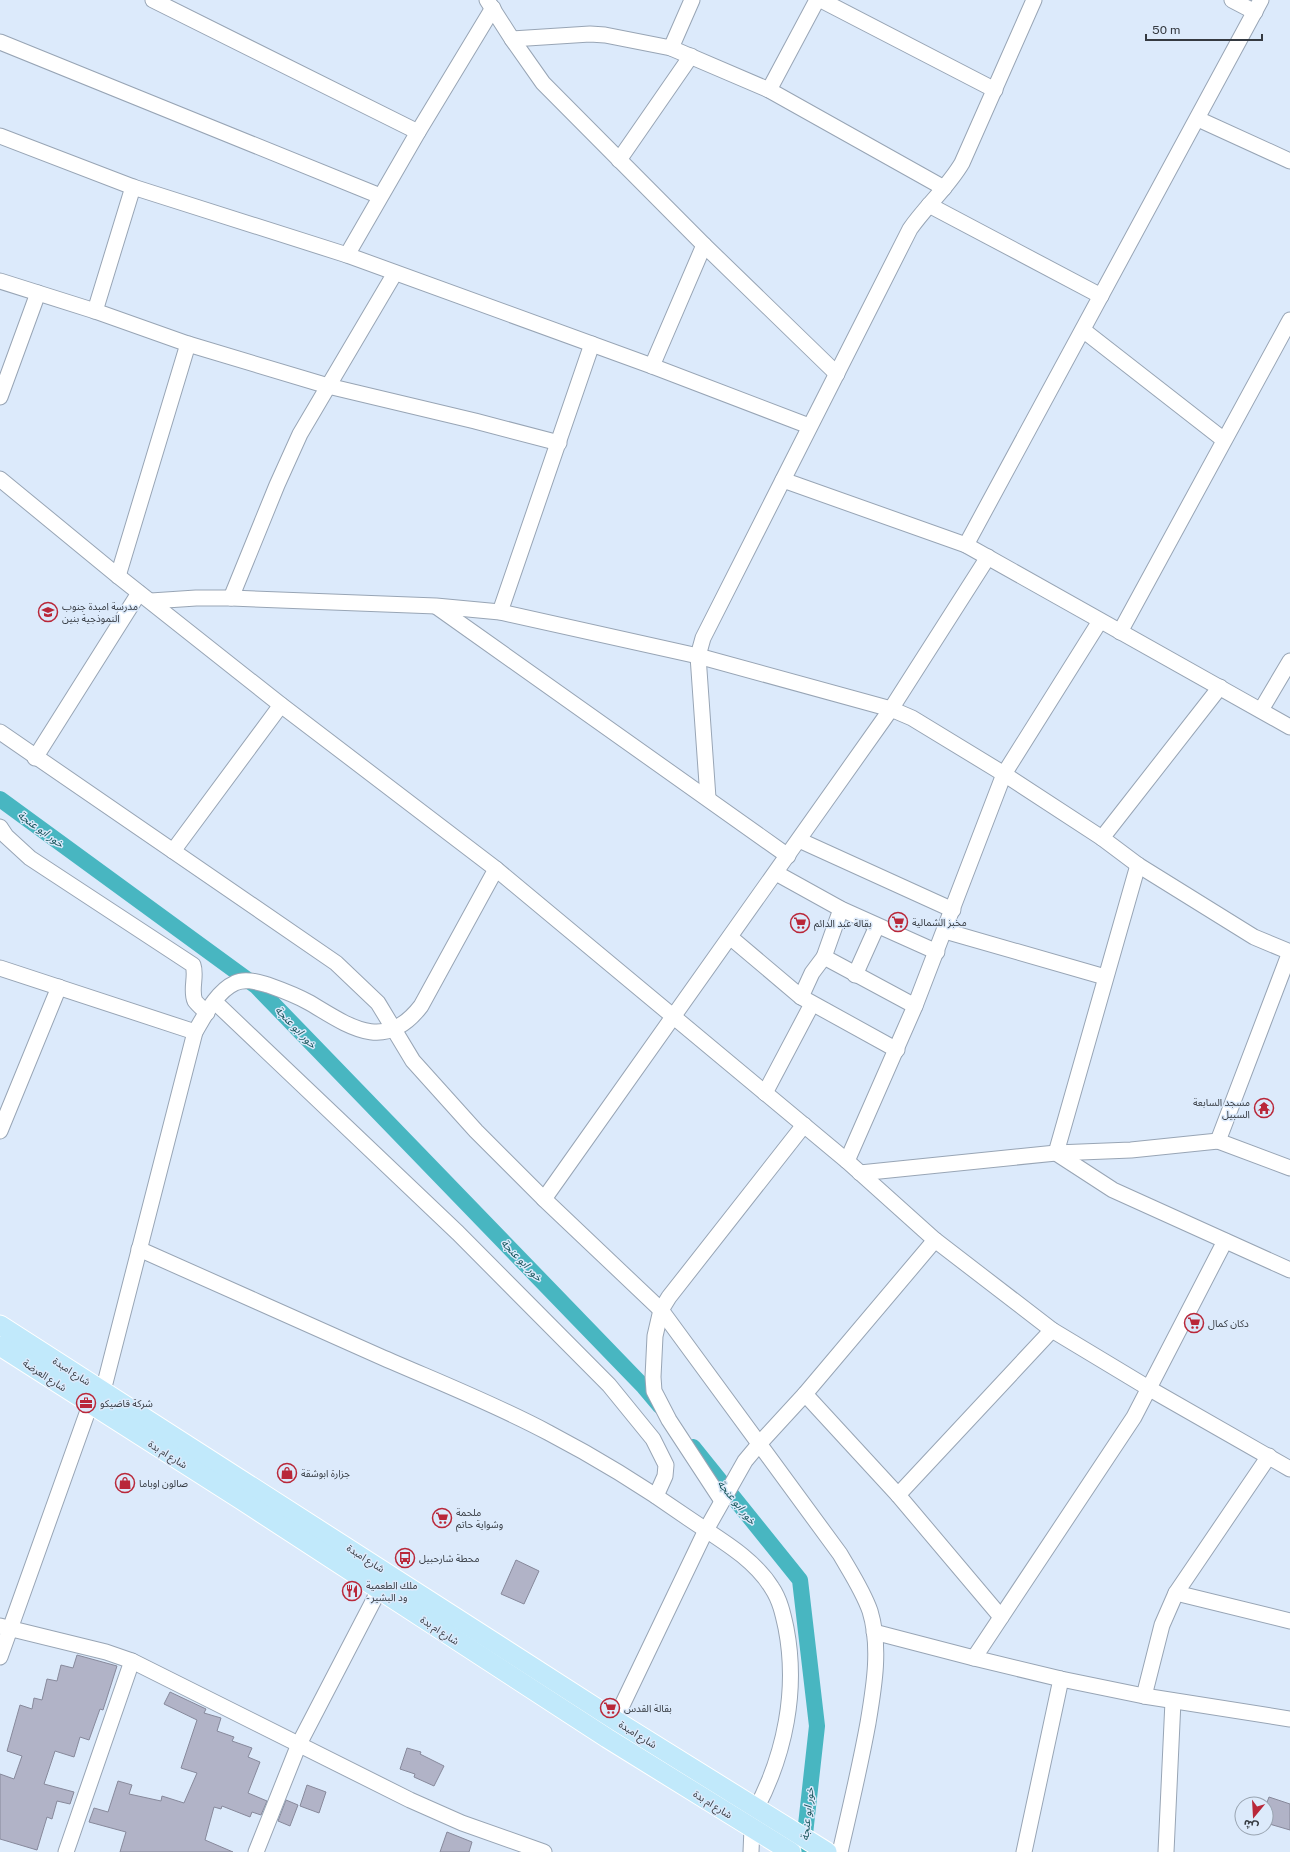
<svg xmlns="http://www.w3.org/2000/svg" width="1290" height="1852" viewBox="0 0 1290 1852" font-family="'Public Sans','Noto Sans Arabic',sans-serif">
<rect width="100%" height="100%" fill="#dceafb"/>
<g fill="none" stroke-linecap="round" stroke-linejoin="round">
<g stroke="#48b6c1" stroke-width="16">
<polyline points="0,799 256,986 644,1387 660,1406"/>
<polyline points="693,1447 800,1580 817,1726 803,1852"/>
</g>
</g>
<g fill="#b1b3c7" stroke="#87899b">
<polygon points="516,1560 539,1571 524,1604 501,1594"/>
<polygon points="77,1655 117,1666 103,1710 100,1709 89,1740 80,1737 74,1757 55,1751 44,1784 74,1792 70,1804 57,1801 52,1819 47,1817 37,1850 0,1839 0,1774 14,1779 22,1756 7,1751 20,1705 32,1709 34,1698 42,1700 47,1679 57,1681 61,1665 73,1668"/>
<polygon points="170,1692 206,1709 204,1713 221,1718 217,1731 234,1737 232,1741 252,1748 248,1757 260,1762 248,1793 267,1801 261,1815 252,1812 250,1817 222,1806 221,1809 214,1807 205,1840 233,1852 120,1852 126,1832 89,1822 94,1808 108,1812 118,1781 132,1785 129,1794 161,1801 162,1796 184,1803 197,1773 181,1768 197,1720 164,1704"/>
<polygon points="407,1748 421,1752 420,1754 444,1766 434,1786 414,1777 415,1774 400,1769"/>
<polygon points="307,1785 326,1792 319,1813 300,1806"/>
<polygon points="1269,1797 1290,1804 1290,1830 1266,1823 1266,1805"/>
<polygon points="286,1800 298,1805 290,1826 278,1821"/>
<polygon points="447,1832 472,1842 469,1852 440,1852"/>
</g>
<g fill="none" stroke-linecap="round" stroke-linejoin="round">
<defs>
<g id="minor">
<polyline points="153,0 418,132"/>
<polyline points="487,0 512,39 543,83 704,245 837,374"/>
<polyline points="821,0 995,90"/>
<polyline points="1232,0 1255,12"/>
<polyline points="512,39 590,34 605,35 671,48 692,0"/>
<polyline points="0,42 380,196"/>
<polyline points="671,48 769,90 944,188"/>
<polyline points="769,90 817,0"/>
<polyline points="1198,119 1290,161"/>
<polyline points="0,136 133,187 347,255 652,366 809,426"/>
<polyline points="619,160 691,56"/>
<polyline points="929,205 1101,296"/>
<polyline points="347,255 418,132 493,8"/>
<polyline points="0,281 95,311 188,344 328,386 475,421 559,443"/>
<polyline points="95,311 133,187"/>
<polyline points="1083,330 1224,440"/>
<polyline points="652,366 704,245"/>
<polyline points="0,397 38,293"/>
<polyline points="0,479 118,576 281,705 496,869 847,1161 935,1240 1052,1330 1150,1389 1290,1469"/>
<polyline points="783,480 966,545 1290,727"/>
<polyline points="966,545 1261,0"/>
<polyline points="118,576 188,344"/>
<polyline points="231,598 277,485 300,434 395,273"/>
<polyline points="151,601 196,598 231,598 436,606 500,612 698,656 891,709 912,718 1004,774 1102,838 1138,865 1254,937 1290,952"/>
<polyline points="437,607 788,856"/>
<polyline points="500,612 592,344"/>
<polyline points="1120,632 1290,320"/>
<polyline points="1261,710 1290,661"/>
<path d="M 0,732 L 336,963 L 378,1003 L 413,1061 L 476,1131 L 544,1199 L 661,1310 L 840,1554 C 851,1573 863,1591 870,1611 C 881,1647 874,1687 868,1723 C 860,1767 850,1809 840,1852"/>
<polyline points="35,758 139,593"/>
<path d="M 708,798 L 698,656 L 703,638 L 910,229 C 926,206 948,187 962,163 L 1034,0"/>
<path d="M 0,827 L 6,836 L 30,858 L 193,965 C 197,976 190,990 195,1001 C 198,1005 203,1009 207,1013"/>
<polyline points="1102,838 1220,687"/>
<polyline points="799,840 953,910"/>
<polyline points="173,851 281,705"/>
<polyline points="1138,865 1056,1153 1113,1190 1290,1270"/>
<polyline points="776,873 841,909 937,952"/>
<polyline points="945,931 1105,977"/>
<polyline points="730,937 801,997 897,1050"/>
<polyline points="824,957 915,1006"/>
<polyline points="0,968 195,1032"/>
<polyline points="855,975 877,926"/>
<polyline points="801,997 812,973 824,957 841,909"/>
<polyline points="215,1002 458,1233 609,1385 653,1439 666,1465 665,1476 656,1496"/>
<polyline points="765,1093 812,1004"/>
<polyline points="0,1131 59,987"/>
<polyline points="1218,1141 1290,952"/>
<polyline points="847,1161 915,1006 1004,774 1100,621"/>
<polyline points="860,1173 1056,1153 1131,1150 1218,1141 1290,1168"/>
<polyline points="544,1199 891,709 988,557"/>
<polyline points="1225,1241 1134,1417 974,1658 1061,1679 1144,1696 1290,1719"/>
<path d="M 139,1249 C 219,1285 299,1320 379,1356 C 436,1381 495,1404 549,1433 C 597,1458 644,1487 688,1518 C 717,1538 753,1557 772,1588 C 780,1600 783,1614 786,1628 C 798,1690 785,1754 756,1809"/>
<path d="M 103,1391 L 195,1032 C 205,1015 217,991 235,983 C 245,978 257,982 268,985 C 282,990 296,995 310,1003 C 350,1027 385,1053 421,1006 L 496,869"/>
<polyline points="805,1394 898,1495 1001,1617"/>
<polyline points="898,1495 1052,1330"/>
<polyline points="722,1501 669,1420 654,1391 653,1377 655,1336 661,1310 669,1297 804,1125"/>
<polyline points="1176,1593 1290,1621"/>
<polyline points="0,1626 106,1652 132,1661 410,1800 462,1823 544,1852"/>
<polyline points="874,1632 974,1658"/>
<polyline points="0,1657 90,1405"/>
<polyline points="1144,1696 1162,1625 1176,1593 1269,1456"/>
<polyline points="615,1720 706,1530 745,1461 760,1443 805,1394 935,1240"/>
<polyline points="66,1852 132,1661"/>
<polyline points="256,1852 299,1744 379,1590"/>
<polyline points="751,1852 752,1828"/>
<polyline points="1024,1852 1061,1679"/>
<polyline points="1166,1852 1173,1701"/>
</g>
<g id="major">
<polyline points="0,1325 615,1720 827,1852"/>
<polyline points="0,1346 243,1501 607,1738 791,1852"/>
</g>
</defs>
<use href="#minor" stroke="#98a5b5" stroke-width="17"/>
<use href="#major" stroke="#fff" stroke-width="21"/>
<use href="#minor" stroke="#fff" stroke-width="15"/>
<use href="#major" stroke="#c1e9fb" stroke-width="19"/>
</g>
<defs>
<symbol id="school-ring" viewBox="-11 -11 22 22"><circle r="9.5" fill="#dceafb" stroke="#b92739" stroke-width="1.5"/><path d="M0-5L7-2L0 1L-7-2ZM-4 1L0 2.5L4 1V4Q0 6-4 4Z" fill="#b92739"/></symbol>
<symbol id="supermarket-ring" viewBox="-11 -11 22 22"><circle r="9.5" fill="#dceafb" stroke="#b92739" stroke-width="1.5"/><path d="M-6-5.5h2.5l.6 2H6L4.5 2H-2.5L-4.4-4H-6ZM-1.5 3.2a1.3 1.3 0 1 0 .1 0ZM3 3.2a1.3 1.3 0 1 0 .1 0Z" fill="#b92739"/></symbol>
<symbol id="temple-ring" viewBox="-11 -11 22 22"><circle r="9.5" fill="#dceafb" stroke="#b92739" stroke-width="1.5"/><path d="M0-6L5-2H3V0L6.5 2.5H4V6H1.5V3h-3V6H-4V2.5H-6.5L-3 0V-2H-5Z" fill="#b92739"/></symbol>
<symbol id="office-ring" viewBox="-11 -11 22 22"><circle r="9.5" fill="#dceafb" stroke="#b92739" stroke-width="1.5"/><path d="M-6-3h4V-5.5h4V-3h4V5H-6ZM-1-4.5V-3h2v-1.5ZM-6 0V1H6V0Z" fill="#b92739"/></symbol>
<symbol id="shop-ring" viewBox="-11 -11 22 22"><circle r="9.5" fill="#dceafb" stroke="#b92739" stroke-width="1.5"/><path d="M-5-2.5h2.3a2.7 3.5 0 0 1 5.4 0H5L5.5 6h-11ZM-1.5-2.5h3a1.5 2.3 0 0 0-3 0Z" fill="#b92739"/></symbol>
<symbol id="bus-ring" viewBox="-11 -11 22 22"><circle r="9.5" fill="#dceafb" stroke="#b92739" stroke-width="1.5"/><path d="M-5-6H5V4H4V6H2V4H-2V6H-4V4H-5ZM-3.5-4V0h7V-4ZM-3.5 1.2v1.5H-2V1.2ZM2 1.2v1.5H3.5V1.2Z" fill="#b92739"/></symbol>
<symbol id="restaurant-ring" viewBox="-11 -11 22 22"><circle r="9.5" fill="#dceafb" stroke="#b92739" stroke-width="1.5"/><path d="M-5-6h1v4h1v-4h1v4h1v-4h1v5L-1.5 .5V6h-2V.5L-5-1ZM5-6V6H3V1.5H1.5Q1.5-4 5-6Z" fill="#b92739"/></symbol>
</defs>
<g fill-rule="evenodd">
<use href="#school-ring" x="37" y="601" width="22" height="22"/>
<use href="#supermarket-ring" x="887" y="911" width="22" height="22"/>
<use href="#supermarket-ring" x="789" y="912" width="22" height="22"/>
<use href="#temple-ring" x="1253" y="1097" width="22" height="22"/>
<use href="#supermarket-ring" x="1183" y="1312" width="22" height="22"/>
<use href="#office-ring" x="75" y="1392" width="22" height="22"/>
<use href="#shop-ring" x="276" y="1462" width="22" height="22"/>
<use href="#shop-ring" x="114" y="1472" width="22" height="22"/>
<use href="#supermarket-ring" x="431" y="1507" width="22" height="22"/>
<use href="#bus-ring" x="394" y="1547" width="22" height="22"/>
<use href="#restaurant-ring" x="341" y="1580" width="22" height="22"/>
<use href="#supermarket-ring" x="599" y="1697" width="22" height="22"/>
</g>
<g text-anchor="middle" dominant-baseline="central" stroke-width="3" stroke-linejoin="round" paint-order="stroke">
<g font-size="10" fill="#353a41" stroke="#dceafb" text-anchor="start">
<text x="62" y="606">مدرسة امبدة جنوب<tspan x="62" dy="12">النموذجية بنين</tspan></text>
<text x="912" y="922">مخبز الشمالية</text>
<text x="814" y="923">بقالة عبد الدائم</text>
<text x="1250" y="1102" text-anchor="end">مسجد السابعة<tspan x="1250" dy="12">السبيل</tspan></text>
<text x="1208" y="1323">دكان كمال</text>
<text x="100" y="1403">شركة قاضيكو</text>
<text x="301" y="1473">جزارة ابوشقة</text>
<text x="139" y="1483">صالون اوباما</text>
<text x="456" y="1512">ملحمة<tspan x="456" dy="12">وشواية حاتم</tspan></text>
<text x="419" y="1558">محطة شارحبيل</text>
<text x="366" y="1585">ملك الطعمية<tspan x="366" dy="12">- ود البشير</tspan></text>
<text x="624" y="1708">بقالة القدس</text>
</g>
<g font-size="10" fill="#353a41" stroke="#dceafb">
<text transform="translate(72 1371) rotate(33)">شارع امبدة</text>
<text transform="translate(45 1375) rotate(33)">شارع العرضة</text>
<text transform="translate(168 1454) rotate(32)">شارع ام بدة</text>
<text transform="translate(366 1558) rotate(33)">شارع امبدة</text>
<text transform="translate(440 1630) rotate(33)">شارع ام بدة</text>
<text transform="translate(638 1734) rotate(32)">شارع امبدة</text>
<text transform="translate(713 1804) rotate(32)">شارع ام بدة</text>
</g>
<g font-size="11" font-style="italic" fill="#17555b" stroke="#dceafb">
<text transform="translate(41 829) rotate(36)">خور ابو عنجة</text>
<text transform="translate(296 1027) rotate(46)">خور ابو عنجة</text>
<text transform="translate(522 1260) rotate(46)">خور ابو عنجة</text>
<text transform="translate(737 1502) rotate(51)">خور ابو عنجة</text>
<text transform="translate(807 1814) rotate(-84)">خور ابو عنجة</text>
</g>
</g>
<g transform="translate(1254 1816) rotate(198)"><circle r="19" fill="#dceafb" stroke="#99a4b1"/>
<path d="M0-3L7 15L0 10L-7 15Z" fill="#b92739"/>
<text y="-6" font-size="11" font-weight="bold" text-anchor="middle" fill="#353a41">ش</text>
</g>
<path d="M1146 34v6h116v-6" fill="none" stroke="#353a41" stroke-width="2"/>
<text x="1152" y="34" font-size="12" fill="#353a41" stroke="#dceafb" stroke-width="3" paint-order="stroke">50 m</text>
</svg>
